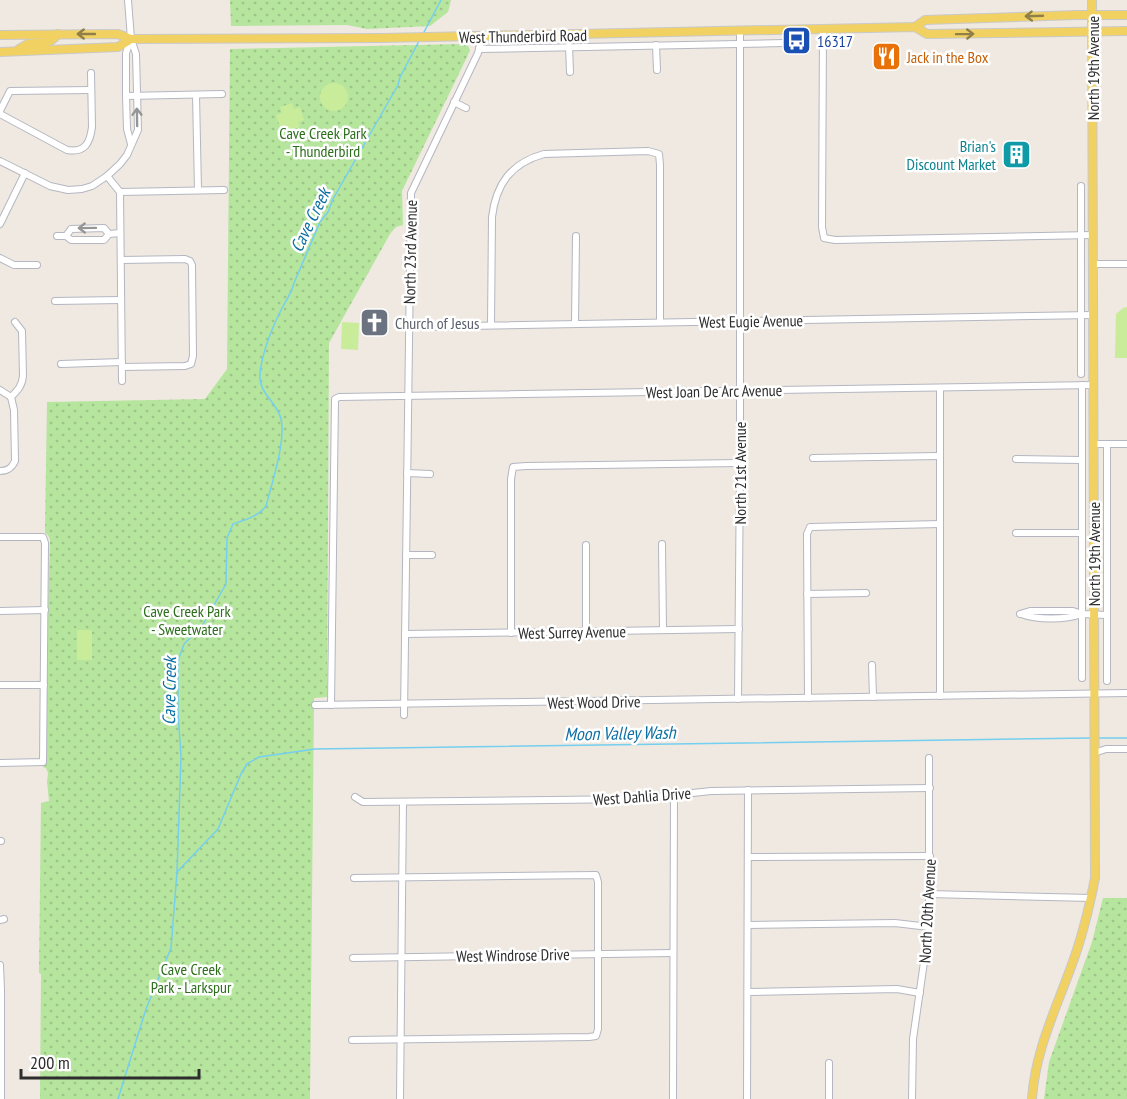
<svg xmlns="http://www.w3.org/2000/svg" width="1127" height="1099" viewBox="0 0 1127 1099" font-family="'PT Sans Narrow',sans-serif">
<defs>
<pattern id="grass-dots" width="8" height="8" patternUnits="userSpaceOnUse" patternTransform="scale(1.5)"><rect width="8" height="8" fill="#b6e59e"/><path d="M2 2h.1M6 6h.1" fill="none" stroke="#9dc588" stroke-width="1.8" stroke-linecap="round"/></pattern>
</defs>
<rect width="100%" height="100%" fill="#efe9e1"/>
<g fill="url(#grass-dots)">
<polygon points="230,0 451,0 448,12 430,26 367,29 347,25 231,26"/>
<polygon points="463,44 467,44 470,50 467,57 402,191 403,225 396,227 390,234 329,343 327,697 314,698 310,1099 40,1099 41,974 39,973 41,803 49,801 47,782 48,773 46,768 43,767 50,540 48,535 45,533 47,402 205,399 227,369 230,49"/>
<polygon points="1103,898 1127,898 1127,1099 1044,1099 1049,1062 1092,942"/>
</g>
<g fill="#c9ec9a">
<circle cx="334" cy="97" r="14"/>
<polygon points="292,103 294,109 300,107 304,120 298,122 300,127 287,131 286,125 280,127 276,115 282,113 280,107"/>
<polygon points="1127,307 1127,358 1115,358 1116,314 1123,308"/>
<polygon points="342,322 359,323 358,350 341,349"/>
<rect x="77" y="630" width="15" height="30"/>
</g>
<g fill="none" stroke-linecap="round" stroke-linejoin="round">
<g stroke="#75cff0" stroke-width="1.5">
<polyline points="423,34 441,0"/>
<polyline points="1098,738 1127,738"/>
<polyline points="177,872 218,829 241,774 247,764 259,757 315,749 1090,738"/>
<path d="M 118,1099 L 146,1009 L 171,948 L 177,872 L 181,756 L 178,713 L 178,661 L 184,644 L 202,626 L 226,584 L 227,538 L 233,524 C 245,520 259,516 266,506 C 272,483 286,441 281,419 C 277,402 258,393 260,374 C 262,351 272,328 282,308 C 287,299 292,292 294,283 L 320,222 L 328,212 L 333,199 L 398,85 L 400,77 L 419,41"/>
</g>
<defs>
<g id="minor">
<polyline points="823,29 822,227 824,238 835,240 1092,235"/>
<polyline points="131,39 126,53 126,96 127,129 131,144"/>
<polyline points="656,45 657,70"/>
<polyline points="569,46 570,72"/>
<polyline points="479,49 784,43"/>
<polyline points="196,95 198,190"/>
<polyline points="126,96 222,94"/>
<polyline points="454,102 466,108"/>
<polyline points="0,111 10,91 91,90"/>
<path d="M 0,114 L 67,150 C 85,153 90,143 92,127 L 91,73"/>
<polyline points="0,161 50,186 68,190 82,189 92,186 107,176 120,164 127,155 138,130 136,54 131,39 128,0"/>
<polyline points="107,176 120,192 122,381"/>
<polyline points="1081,186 1081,374"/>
<polyline points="120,192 224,190"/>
<polyline points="0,224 25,173"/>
<polyline points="57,236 66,236 71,240 104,240 109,234 120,233"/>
<polyline points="66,236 71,229 104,228 109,234"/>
<polyline points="0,258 14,265 37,265"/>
<polyline points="121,260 185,259 190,261 192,265 193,356 191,364 185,366 122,367"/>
<polyline points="1092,264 1127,264"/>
<polyline points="55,301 121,300"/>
<polyline points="575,324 576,236"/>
<path d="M 491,325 L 492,217 C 496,184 511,163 544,154 L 648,151 L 659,154 L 660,165 L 660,322"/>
<polyline points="409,327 1093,315"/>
<polyline points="61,364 122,362"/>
<polyline points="1082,385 1082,678"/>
<polyline points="940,388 940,696"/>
<polyline points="0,390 11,397"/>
<path d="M 11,397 C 18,390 22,386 23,376 L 22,331 L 15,322"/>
<polyline points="1094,444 1127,444"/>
<polyline points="1107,444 1107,681"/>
<polyline points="813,458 940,456"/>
<polyline points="1016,459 1081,460"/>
<path d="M 0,471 C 8,471 12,468 15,461 L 14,410 L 11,397"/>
<polyline points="407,473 430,474"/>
<polyline points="1016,533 1081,533"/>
<polyline points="0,537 43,537 45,543 43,762 0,763"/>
<polyline points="662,544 663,630"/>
<polyline points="586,545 586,632"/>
<polyline points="406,555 432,555"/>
<polyline points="807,594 866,593"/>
<polyline points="0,611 45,610"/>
<polyline points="1020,614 1030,611 1073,611 1082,614 1107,615"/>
<path d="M 1021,614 C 1037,620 1065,620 1082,614"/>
<polyline points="511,633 511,479 513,467 526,466 740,463"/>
<polyline points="405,634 739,629"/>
<polyline points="872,665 873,697"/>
<polyline points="0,685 44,685"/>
<polyline points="808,698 807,534 810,527 940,524"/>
<polyline points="738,699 740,463 740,31"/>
<polyline points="315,705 1127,693"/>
<polyline points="331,705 335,399 339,397 400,396 1094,385"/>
<polyline points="404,715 411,193 478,53 480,45 480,37"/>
<polyline points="1094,753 1106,749 1127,749"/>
<polyline points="355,797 363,802 638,799 711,791 930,788"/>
<polyline points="0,841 1,841"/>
<polyline points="749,857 930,856"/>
<polyline points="929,894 1091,898"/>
<polyline points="0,920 4,919"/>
<polyline points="748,925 895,923 929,927"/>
<polyline points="353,958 673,953"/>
<polyline points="0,965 1,990 1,1099"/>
<polyline points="748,992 897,989 920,993"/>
<polyline points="352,1040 589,1037 596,1036 598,1029 598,882 596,875 354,878"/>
<polyline points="829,1063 829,1099"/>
<polyline points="400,1099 403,802"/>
<polyline points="673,1099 674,795"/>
<polyline points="747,1099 748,790"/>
<polyline points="912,1099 913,1039 929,927 929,758"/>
</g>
<g id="major">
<polyline points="915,27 925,20 1077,15 1127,15"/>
<polyline points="0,35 118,34 131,39 381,38 915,27 927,34 1127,31"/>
<path d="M 19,49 C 22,48 25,45 28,44 C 42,41 47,47 58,34"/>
<polyline points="0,52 118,47 131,39"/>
<path d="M 1032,1099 C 1035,1052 1055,1011 1071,967 C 1082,938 1089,909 1095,878 L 1092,0"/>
</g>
</defs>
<use href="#minor" stroke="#b4b7c1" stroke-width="8"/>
<use href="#major" stroke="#c9c9c9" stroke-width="10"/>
<use href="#minor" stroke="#fff" stroke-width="6"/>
<use href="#major" stroke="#f2d163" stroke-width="8"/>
</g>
<defs><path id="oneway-shaft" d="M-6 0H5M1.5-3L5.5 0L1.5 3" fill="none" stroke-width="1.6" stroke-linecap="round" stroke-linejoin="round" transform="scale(1.5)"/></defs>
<g stroke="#908048">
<use href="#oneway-shaft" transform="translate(1034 16) rotate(178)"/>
<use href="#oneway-shaft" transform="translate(86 34) rotate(180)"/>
<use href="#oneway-shaft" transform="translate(965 34) rotate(-1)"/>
</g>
<g stroke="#969696">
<use href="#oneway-shaft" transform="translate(137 117) rotate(-91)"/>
<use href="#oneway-shaft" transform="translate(87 228) rotate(179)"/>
</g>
<defs>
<symbol id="bus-square" viewBox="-11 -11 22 22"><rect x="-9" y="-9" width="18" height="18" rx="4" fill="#1a4fb4" stroke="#fff"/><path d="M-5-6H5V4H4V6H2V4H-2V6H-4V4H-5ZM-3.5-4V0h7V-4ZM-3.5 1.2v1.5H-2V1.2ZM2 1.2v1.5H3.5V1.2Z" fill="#fff"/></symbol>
<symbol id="restaurant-square" viewBox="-11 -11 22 22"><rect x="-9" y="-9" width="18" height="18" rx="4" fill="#e8710a" stroke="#fff"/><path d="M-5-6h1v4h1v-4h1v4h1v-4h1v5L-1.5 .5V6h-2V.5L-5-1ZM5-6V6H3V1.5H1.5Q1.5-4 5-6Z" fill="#fff"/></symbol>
<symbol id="building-square" viewBox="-11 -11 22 22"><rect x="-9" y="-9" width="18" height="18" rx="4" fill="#0f9aa8" stroke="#fff"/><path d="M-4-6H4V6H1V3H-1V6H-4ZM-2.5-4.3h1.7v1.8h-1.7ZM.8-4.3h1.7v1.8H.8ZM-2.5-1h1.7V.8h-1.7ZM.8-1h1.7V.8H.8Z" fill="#fff"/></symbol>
<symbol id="church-square" viewBox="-11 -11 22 22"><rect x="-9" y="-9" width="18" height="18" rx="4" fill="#6b7280" stroke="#fff"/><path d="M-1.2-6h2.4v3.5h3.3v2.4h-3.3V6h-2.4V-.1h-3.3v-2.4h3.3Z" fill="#fff"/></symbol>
</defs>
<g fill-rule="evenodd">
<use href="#bus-square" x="780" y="24" width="33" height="33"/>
<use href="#restaurant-square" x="870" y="40" width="33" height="33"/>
<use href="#building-square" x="1000" y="138" width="33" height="33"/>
<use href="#church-square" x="358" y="306" width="33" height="33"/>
</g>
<g text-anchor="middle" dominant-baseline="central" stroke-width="5" stroke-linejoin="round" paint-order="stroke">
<g font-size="16" fill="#2e2e2e" stroke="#fff">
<text transform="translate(523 36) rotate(-1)">West Thunderbird Road</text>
<text transform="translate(1093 68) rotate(-90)">North 19th Avenue</text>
<text transform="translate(410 252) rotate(-89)">North 23rd Avenue</text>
<text transform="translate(751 321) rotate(-1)">West Eugie Avenue</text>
<text transform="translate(714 391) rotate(-1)">West Joan De Arc Avenue</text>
<text transform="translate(740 473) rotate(-90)">North 21st Avenue</text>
<text transform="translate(1094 554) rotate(-90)">North 19th Avenue</text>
<text transform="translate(572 632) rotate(-1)">West Surrey Avenue</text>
<text transform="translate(594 702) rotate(-1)">West Wood Drive</text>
<text transform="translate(642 796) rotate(-4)">West Dahlia Drive</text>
<text transform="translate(927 911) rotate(-87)">North 20th Avenue</text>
<text transform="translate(513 955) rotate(-1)">West Windrose Drive</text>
</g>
<g font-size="16" fill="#164399" stroke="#fff" text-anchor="start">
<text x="817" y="41">16317</text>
</g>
<g font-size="16" fill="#c56008" stroke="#fff" text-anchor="start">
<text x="907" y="57">Jack in the Box</text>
</g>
<g font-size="16" fill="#2c6e1b" stroke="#fff">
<text x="323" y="133">Cave Creek Park<tspan x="323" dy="18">- Thunderbird</tspan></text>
<text x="187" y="611">Cave Creek Park<tspan x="187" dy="18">- Sweetwater</tspan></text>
<text x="191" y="969">Cave Creek<tspan x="191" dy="18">Park - Larkspur</tspan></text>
</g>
<g font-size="16" fill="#0d838f" stroke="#fff" text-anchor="end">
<text x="996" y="146">Brian's<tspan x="996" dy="18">Discount Market</tspan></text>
</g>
<g font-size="16" fill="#5b616d" stroke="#fff" text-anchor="start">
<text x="395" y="323">Church of Jesus</text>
</g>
<g font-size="18" font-style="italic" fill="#0d6fa3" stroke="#fff">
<text transform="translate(310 220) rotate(-64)">Cave Creek</text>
<text transform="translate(169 691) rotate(-89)">Cave Creek</text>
<text transform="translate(620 733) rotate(-1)">Moon Valley Wash</text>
</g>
</g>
<path d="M21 1069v9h178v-9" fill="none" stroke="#2e2e2e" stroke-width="3"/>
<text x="30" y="1069" font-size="18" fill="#2e2e2e" stroke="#ffffff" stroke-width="4.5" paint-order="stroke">200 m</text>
</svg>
